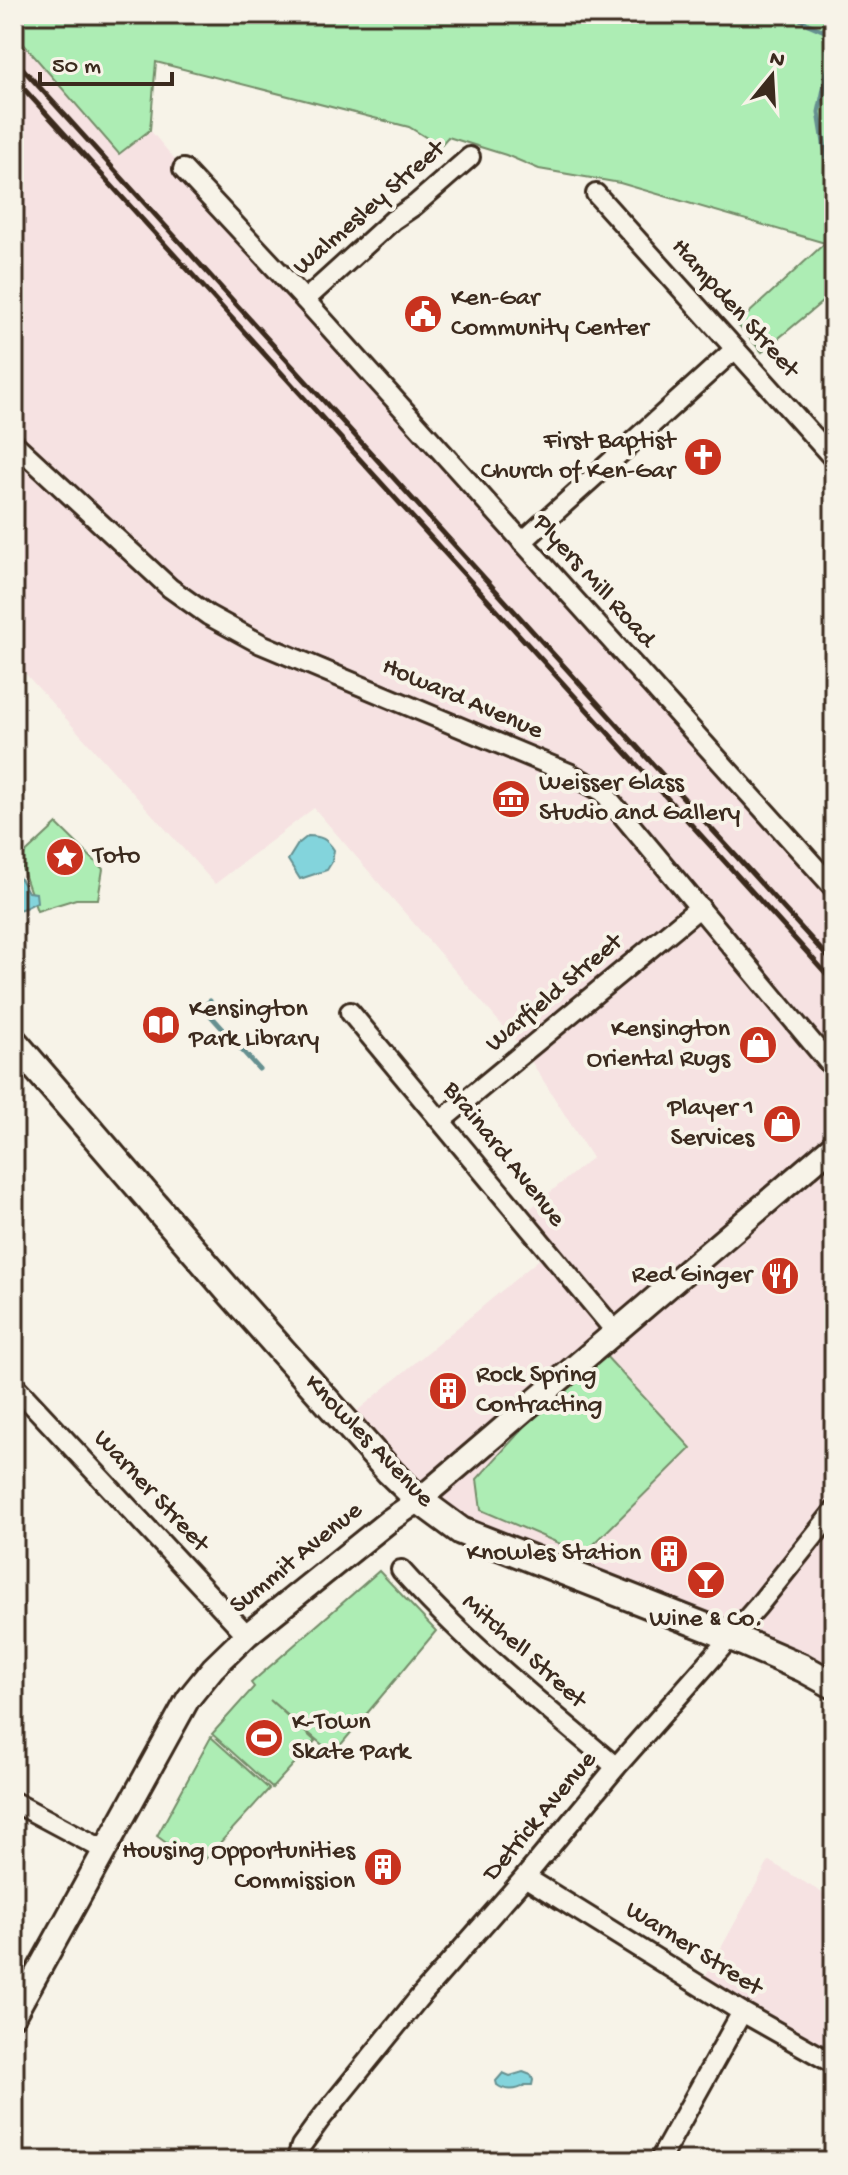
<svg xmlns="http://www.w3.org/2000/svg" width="848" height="2175" viewBox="0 0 848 2175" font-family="'Gochi Hand',sans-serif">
<rect width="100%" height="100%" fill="#f7f3e8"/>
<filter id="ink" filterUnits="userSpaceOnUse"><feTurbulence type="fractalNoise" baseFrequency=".0125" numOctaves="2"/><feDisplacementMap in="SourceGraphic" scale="16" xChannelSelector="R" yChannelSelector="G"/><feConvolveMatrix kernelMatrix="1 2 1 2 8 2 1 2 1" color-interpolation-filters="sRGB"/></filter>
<g filter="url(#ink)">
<g fill="#f6e2e2">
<polygon points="14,33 119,154 150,130 183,169 834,888 834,1685 461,1531 345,1421 548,1252 521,1216 592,1158 526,1053 314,808 215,884 14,661"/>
<polygon points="769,1861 834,1900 834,2064 700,1986"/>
</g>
<g fill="#adedb4" stroke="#748c69" stroke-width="2">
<polygon points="14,14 834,14 834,292 762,352 737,324 825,243 620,183 539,169 506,155 448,137 440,146 409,127 156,62 150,130 119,154 14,33"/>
<polygon points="57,824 103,869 98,899 76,899 37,911 19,859"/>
<polygon points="604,1354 691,1448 584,1554 481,1510 477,1479 528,1423"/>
<polygon points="379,1571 436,1631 333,1754 270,1700 315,1741 272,1788 212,1734 254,1687 251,1683"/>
<polygon points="211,1737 269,1789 198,1867 157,1836"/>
</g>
<g fill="#83d4dc" stroke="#669090" stroke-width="2">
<path d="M 308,836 C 321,836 327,839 334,850 L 332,862 L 327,870 L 300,879 L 288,860 L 298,844 Z"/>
<polygon points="14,869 28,892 36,893 37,902 25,908 14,911"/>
<path d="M 523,2072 L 531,2075 L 533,2080 L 532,2085 L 525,2085 C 517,2091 505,2091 497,2085 L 496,2081 L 503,2073 L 510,2076 Z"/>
</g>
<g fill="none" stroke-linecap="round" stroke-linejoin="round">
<g stroke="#669090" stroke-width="5">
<polyline points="796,14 797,17 808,24 834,35"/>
<polyline points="827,32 829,65 819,112 834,205"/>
<polyline points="210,1001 203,1007 259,1069"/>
</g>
<defs>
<g id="minor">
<polyline points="183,169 305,300 834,888"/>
<polyline points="596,194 834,459"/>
<polyline points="305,300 393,220 415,205 470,157"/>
<polyline points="14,443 170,588 208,615 261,644 569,773 603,792 834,1069"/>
<polyline points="522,542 735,349"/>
<polyline points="350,1012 615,1331"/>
<polyline points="442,1120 700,907"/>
<polyline points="14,1385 247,1635"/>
<path d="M 401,1570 C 466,1643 542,1704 616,1767"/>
<polyline points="14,1802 104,1850"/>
<polyline points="525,1877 742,2012 834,2064"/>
<polyline points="296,2161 301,2146 319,2121 418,1999 525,1877 616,1767 758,1606 834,1511"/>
<polyline points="659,2161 742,2012"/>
</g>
<polyline id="tertiary" points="14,2015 188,1699 213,1668 247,1635 390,1520 419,1500 834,1145"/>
<polyline id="secondary" points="14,1042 228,1290 390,1472 419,1500 461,1531 729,1636 803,1668 834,1685"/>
</defs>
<use href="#minor" stroke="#3b2a1e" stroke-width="24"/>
<use href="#tertiary" stroke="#3b2a1e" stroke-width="28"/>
<use href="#secondary" stroke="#3b2a1e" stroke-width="32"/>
<use href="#minor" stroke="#f7f3e8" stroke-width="18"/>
<use href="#tertiary" stroke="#f7f3e8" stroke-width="22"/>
<use href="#secondary" stroke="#f7f3e8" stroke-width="26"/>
<g stroke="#3b2a1e" stroke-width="5">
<polyline points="14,59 834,964"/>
<polyline points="14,78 834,982"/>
</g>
</g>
</g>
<defs>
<symbol id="civic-disc" viewBox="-11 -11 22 22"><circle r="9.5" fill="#c8321e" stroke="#f7f3e8"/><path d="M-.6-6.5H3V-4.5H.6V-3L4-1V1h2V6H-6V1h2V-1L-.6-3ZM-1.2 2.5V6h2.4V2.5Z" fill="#fff"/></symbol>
<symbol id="church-disc" viewBox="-11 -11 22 22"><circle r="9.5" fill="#c8321e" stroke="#f7f3e8"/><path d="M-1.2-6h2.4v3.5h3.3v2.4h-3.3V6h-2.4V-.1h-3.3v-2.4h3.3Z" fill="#fff"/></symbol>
<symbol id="museum-disc" viewBox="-11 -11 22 22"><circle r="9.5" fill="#c8321e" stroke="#f7f3e8"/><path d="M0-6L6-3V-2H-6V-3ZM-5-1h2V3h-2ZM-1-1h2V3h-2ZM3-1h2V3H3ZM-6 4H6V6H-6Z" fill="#fff"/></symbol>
<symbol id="sight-disc" viewBox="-11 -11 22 22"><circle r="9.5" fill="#c8321e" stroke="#f7f3e8"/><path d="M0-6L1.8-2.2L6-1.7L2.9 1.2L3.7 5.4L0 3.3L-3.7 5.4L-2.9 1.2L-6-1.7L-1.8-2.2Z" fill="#fff"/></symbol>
<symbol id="library-disc" viewBox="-11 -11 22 22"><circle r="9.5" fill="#c8321e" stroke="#f7f3e8"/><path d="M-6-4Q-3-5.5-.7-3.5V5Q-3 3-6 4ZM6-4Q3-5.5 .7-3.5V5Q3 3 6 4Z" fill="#fff"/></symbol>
<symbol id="shop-disc" viewBox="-11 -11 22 22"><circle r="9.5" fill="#c8321e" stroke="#f7f3e8"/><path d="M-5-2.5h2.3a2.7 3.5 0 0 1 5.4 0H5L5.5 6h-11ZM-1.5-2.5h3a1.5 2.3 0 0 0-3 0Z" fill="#fff"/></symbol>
<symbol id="restaurant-disc" viewBox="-11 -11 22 22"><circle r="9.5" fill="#c8321e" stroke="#f7f3e8"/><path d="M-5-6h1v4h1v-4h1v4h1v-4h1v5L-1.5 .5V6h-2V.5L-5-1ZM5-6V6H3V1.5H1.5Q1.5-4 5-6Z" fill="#fff"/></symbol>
<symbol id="building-disc" viewBox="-11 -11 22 22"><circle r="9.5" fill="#c8321e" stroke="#f7f3e8"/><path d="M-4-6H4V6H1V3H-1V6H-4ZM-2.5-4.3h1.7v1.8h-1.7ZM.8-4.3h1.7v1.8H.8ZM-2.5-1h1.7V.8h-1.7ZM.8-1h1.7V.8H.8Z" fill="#fff"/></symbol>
<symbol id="bar-disc" viewBox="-11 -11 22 22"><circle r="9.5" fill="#c8321e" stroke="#f7f3e8"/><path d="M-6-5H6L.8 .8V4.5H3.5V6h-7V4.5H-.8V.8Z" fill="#fff"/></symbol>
<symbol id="stadium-disc" viewBox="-11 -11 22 22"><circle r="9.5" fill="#c8321e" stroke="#f7f3e8"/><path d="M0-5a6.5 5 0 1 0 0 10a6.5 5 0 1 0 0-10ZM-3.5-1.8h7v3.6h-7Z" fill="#fff"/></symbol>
</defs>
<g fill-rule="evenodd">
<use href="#civic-disc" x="401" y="292" width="44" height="44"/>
<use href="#church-disc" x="681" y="435" width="44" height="44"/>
<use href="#museum-disc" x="489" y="777" width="44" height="44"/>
<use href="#sight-disc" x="43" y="835" width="44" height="44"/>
<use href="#library-disc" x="139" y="1003" width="44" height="44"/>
<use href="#shop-disc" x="736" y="1023" width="44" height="44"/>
<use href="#shop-disc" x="760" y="1102" width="44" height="44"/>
<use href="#restaurant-disc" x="758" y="1254" width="44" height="44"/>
<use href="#building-disc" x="426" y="1369" width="44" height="44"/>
<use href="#building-disc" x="647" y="1532" width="44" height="44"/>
<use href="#bar-disc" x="684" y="1558" width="44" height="44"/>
<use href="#stadium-disc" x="242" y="1716" width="44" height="44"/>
<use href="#building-disc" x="361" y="1845" width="44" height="44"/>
</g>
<g text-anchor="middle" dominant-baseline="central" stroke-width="8" stroke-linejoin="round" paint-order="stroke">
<g font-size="26" fill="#3b2a1e" stroke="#f7f3e8">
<text transform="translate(370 209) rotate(-41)">Walmesley Street</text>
<text transform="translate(734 309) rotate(48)">Hampden Street</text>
<text transform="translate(593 582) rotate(48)">Plyers Mill Road</text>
<text transform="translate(462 700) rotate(23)">Howard Avenue</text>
<text transform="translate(555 994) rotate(-40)">Warfield Street</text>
<text transform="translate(503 1155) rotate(51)">Brainard Avenue</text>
<text transform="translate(368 1442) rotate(46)">Knowles Avenue</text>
<text transform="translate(150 1492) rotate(47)">Warner Street</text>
<text transform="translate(297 1559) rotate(-39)">Summit Avenue</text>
<text transform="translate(523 1652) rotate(42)">Mitchell Street</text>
<text transform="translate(541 1817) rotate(-50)">Detrick Avenue</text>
<text transform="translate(693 1950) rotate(32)">Warner Street</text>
</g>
<g font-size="26" fill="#3b2a1e" stroke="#f7f3e8" text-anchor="start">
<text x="451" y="299">Ken-Gar<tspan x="451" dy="30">Community Center</tspan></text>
<text x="675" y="442" text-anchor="end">First Baptist<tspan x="675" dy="30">Church of Ken-Gar</tspan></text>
<text x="539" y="784">Weisser Glass<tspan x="539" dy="30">Studio and Gallery</tspan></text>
<text x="93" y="857">Toto</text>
<text x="189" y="1010">Kensington<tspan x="189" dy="30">Park Library</tspan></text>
<text x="730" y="1030" text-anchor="end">Kensington<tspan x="730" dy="30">Oriental Rugs</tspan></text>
<text x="754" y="1109" text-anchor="end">Player 1<tspan x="754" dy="30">Services</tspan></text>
<text x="752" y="1276" text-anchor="end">Red Ginger</text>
<text x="476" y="1376">Rock Spring<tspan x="476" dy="30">Contracting</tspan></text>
<text x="641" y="1554" text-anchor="end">Knowles Station</text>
<text x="706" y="1620" text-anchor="middle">Wine &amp; Co.</text>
<text x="292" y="1723">K-Town<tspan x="292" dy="30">Skate Park</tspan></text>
<text x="355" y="1852" text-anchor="end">Housing Opportunities<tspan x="355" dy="30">Commission</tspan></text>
</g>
</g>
<rect width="848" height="2175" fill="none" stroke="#f7f3e8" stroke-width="48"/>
<rect x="24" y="24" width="800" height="2127" fill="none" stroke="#3b2a1e" stroke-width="3" filter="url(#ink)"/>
<g transform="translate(772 76) rotate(18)" stroke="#f7f3e8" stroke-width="6" paint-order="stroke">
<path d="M0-6L14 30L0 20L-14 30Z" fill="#3b2a1e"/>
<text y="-12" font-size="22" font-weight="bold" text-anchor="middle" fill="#3b2a1e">N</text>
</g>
<path d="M40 72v12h132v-12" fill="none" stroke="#3b2a1e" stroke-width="4"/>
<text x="52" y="72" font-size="24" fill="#3b2a1e" stroke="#f7f3e8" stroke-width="6" paint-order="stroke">50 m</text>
</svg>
